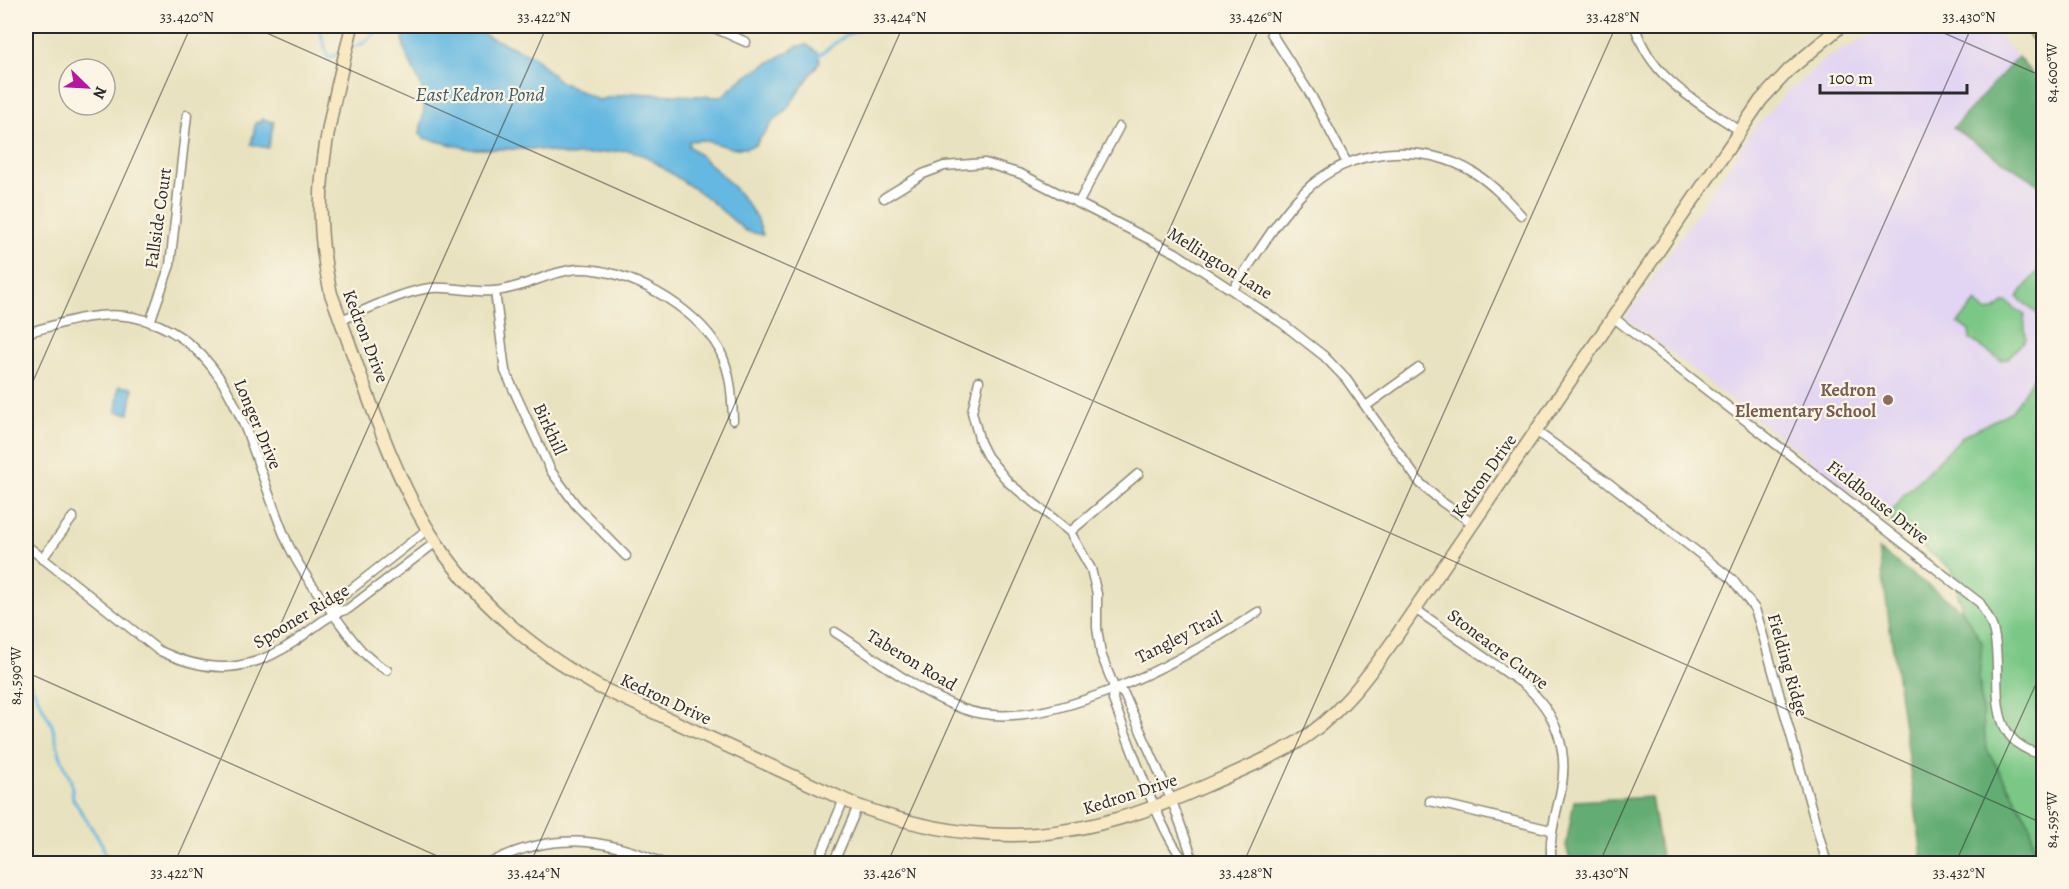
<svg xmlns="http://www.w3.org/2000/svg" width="2069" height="889" viewBox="0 0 2069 889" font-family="Alegreya,serif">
<rect width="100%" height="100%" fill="#fcf5e5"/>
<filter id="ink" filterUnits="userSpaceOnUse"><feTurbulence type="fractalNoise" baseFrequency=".0167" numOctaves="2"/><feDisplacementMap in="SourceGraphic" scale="12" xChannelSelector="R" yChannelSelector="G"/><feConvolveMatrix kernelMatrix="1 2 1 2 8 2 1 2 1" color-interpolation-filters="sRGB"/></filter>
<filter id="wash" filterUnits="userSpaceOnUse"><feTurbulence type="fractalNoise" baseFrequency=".008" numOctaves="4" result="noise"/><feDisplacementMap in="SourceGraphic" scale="24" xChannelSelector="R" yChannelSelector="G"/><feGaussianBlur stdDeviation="1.35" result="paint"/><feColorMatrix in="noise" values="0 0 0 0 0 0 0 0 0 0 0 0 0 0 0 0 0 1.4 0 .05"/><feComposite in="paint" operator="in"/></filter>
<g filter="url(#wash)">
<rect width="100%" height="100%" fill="#e9e2c0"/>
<polygon fill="#e2d4f3" points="1887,26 1991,26 2018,57 1964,119 2043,191 2043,481 1952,570 1626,318 1753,130 1791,87 1795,87 1823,61"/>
<g fill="#7ac786" stroke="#527958" stroke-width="1.5">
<polygon points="2043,264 2043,319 2017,297"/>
<polygon points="1976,302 1986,311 1995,310 2004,302 2007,302 2024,315 2026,339 2007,359 2000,360 1970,339 1969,331 1958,323"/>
<polygon points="2043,363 2043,863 2037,863 2030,824 1986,748 1979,680 1981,642 1962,610 1952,570 1887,519 1903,496 1963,436 2012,411"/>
</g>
<g fill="#63ac73" stroke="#476c4f" stroke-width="1.5">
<polygon points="2018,57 2043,87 2043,191 2038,184 1953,128"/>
<polygon points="1879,550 1962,610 1982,642 1979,680 1986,748 2030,824 2037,863 1923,863"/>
<polygon points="1651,797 1662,863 1571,863 1566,846 1574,801"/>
</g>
<g fill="#65b8e1" stroke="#487286" stroke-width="1.5">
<path d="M 407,26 L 472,26 L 485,35 L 533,56 L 559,81 L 598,100 L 632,93 L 721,97 L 743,78 L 798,46 L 807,45 L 818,53 L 820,61 L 784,113 L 775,119 L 755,145 L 746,148 L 732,148 L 702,140 L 689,141 L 689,146 C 716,169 753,200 763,235 L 746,231 L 706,197 L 645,156 L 628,150 L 570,156 L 536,149 L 470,149 L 424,138 L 420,134 C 421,122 426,108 424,96 C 420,73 394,49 407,26 Z"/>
<polygon points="262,119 274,122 268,148 251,145 256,122 261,123"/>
<polygon points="119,386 133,388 129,414 116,412"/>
</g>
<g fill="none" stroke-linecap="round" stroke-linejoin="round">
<g stroke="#65b8e1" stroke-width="3">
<polyline points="319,26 328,58 342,52"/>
<polyline points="351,48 364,43 383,26"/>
<polyline points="818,56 845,36 867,26"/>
<polyline points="26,675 52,725 60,755 71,781 73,799 102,844 108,864"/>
</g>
</g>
</g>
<g filter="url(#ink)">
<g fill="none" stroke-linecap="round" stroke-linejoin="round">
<defs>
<g id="street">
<polyline points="710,26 746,42"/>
<path d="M 1635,26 C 1650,78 1697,102 1740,131"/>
<polyline points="1271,33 1312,97 1347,163"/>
<polyline points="884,198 923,174 944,166 985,163 1021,174 1176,253 1283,324 1324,356 1346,379 1420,483 1442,502 1472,523"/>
<polyline points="1079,202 1119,127"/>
<path d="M 1233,289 C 1255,258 1276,220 1303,193 C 1348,147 1423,140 1476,174 C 1493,185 1507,200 1521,215"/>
<polyline points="495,291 505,371 551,471 576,505 626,556"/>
<path d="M 1614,318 L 1980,603 C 1986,613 1992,622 1994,633 C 2004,678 1980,742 2044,755"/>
<path d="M 341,320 C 369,309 400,292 431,288 C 452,286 473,293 494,291 C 523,289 549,271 578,269 C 625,267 696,307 719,349 C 731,372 732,395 733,420"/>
<polyline points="150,322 170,265 187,115"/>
<path d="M 26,333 C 60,324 96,310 133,317 C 240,339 251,464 289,546 C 301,571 318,593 334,615 C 350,636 363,658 387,670"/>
<path d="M 979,381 L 972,412 L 980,442 L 987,456 L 1009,483 L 1070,532 L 1091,569 L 1097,594 L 1097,628 L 1101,654 L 1114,687 L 1113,700 C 1126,733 1164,845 1188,864"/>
<polyline points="1366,406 1419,368"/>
<polyline points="1537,432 1606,481 1732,579 1755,609 1760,625 1827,864"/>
<polyline points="1070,532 1138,474"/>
<path d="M 26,545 L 158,650 C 210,675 250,673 297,640 C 314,628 328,614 348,609 L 436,542"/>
<polyline points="42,559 73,517"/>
<path d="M 1415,609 L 1523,684 C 1557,711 1570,753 1560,795 C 1555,819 1548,838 1552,864"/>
<polyline points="333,613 340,598 428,529"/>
<path d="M 835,632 C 876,658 917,692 963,709 C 1045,739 1190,656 1258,612"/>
<polyline points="1114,687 1124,694 1172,801 1189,848 1191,855 1188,863"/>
<polyline points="1430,801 1551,830"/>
<path d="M 488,864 C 549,831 604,837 665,864"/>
<polyline points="817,864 844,799"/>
<polyline points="833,864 858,806"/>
</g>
<path id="secondary" d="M 352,26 C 329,123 307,194 331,294 C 361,372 390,474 436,542 C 478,604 535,651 599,687 L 858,806 C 989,853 1085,841 1210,784 C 1239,771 1269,759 1296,743 C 1337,718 1366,679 1393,641 L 1761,100 L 1789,70 L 1841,26"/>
<polyline id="primary" points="2037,26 2044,37"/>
</defs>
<use href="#street" stroke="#8a8676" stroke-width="11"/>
<use href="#secondary" stroke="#8a8676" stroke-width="15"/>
<use href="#primary" stroke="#8a8676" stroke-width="16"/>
<use href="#street" stroke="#fff" stroke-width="8"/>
<use href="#secondary" stroke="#f8e8c3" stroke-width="12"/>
<use href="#primary" stroke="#eec569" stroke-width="14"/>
</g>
</g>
<path fill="none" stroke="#2b2b2b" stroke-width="1.5" stroke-opacity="0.45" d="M 251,26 L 2044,824M 1928,26 L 2044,77M 26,397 L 191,26M 26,672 L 455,864M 174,864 L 547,26M 530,864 L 903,26M 887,864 L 1260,26M 1243,864 L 1616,26M 1599,864 L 1972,26M 1955,864 L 2044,666"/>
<circle fill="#8d6e63" stroke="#fcf5e5" stroke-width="2" cx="1888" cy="400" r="6"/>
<g text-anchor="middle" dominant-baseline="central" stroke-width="4.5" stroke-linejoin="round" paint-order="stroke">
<g font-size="18" fill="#2b2b2b" stroke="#fcf5e5">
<text transform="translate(158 218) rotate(-82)">Fallside Court</text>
<text transform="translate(1220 263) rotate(32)">Mellington Lane</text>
<text transform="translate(366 336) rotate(69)">Kedron Drive</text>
<text transform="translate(258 424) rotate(67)">Longer Drive</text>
<text transform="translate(550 429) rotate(65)">Birkhill</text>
<text transform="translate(1484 476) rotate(-55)">Kedron Drive</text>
<text transform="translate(1878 502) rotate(38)">Fieldhouse Drive</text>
<text transform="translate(301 616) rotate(-31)">Spooner Ridge</text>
<text transform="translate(1179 637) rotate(-27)">Tangley Trail</text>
<text transform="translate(1498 649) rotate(37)">Stoneacre Curve</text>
<text transform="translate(912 660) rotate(31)">Taberon Road</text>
<text transform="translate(1788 665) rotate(74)">Fielding Ridge</text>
<text transform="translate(666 699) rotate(25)">Kedron Drive</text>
<text transform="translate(1130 794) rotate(-18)">Kedron Drive</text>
</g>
<g font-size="18" font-weight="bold" fill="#785e54" stroke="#fcf5e5" text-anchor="end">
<text x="1876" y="390">Kedron<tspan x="1876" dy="21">Elementary School</tspan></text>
</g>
<g font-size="20" font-style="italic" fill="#3f5c6b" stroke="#fcf5e5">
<text x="480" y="94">East Kedron Pond</text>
</g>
</g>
<rect width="2069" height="889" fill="none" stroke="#fcf5e5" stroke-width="66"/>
<g transform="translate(87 87) rotate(114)"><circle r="28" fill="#fcf5e5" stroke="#a8a49b" stroke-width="1.5"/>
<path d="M0-4.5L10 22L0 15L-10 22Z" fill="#b5179e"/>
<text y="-9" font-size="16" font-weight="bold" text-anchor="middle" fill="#2b2b2b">N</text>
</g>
<path d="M1820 84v9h147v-9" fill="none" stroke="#2b2b2b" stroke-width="3"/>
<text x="1829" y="84" font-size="18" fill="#2b2b2b" stroke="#fcf5e5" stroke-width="4.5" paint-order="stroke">100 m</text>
<rect x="33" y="33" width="2003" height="823" fill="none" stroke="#2b2b2b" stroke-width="2"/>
<g font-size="15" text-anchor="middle" fill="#2b2b2b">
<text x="187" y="22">33.420°N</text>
<text x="544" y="22">33.422°N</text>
<text x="900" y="22">33.424°N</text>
<text x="1256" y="22">33.426°N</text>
<text x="1613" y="22">33.428°N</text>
<text x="1969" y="22">33.430°N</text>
<text transform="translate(2052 73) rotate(-90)" y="5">84.600°W</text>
<text transform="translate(16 676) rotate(-90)" y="5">84.590°W</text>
<text transform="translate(2052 820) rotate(-90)" y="5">84.595°W</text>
<text x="177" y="878">33.422°N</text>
<text x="534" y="878">33.424°N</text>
<text x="890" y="878">33.426°N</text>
<text x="1246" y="878">33.428°N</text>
<text x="1602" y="878">33.430°N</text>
<text x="1959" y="878">33.432°N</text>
</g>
</svg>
